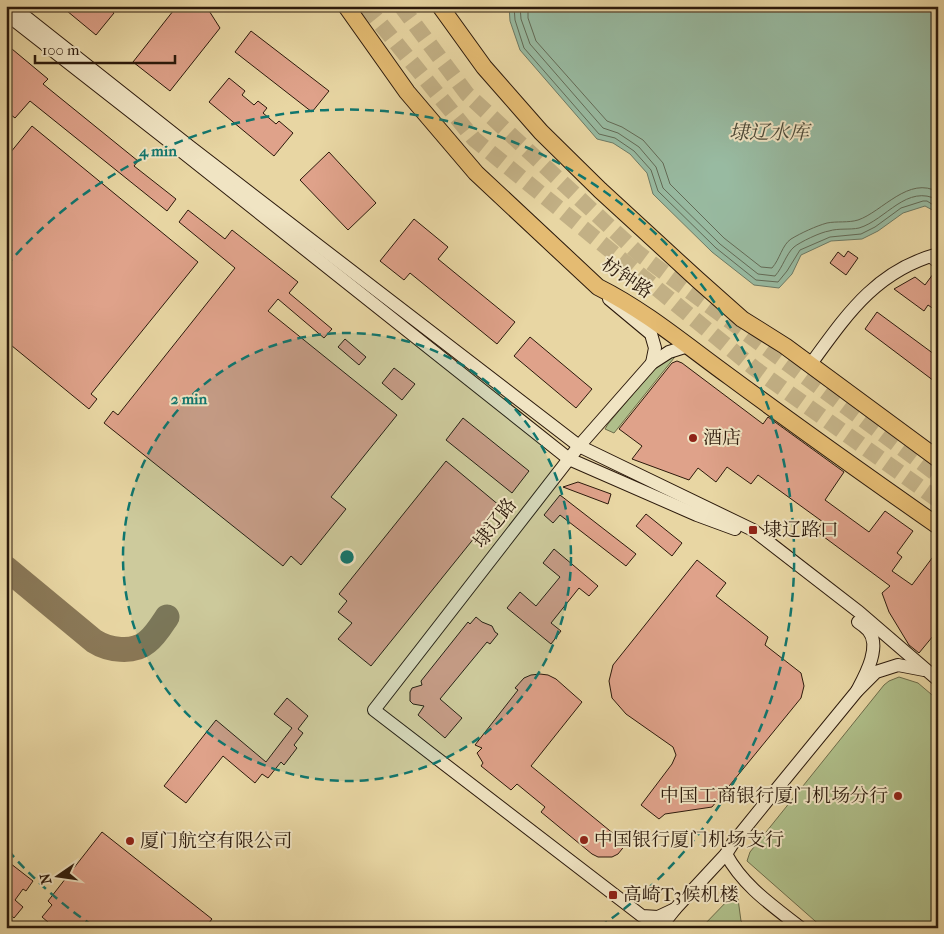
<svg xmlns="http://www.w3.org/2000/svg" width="944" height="934" viewBox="0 0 944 934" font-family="'IM FELL French Canon','Noto Serif SC',serif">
<rect width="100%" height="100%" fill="#e8d6a3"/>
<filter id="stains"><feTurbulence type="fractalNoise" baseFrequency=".004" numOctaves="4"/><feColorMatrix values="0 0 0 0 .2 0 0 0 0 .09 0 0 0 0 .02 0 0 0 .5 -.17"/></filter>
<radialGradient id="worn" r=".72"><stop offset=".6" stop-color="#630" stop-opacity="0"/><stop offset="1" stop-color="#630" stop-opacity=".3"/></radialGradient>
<g fill="#afbf8a" stroke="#6d6c4a">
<polygon points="678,353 614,433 605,429 608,424 658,364"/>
<polygon points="899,677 918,683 938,700 938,928 823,928 747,861 750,852 884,685 889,681"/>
<polygon points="731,897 738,899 741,921 748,928 701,928"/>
</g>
<polygon fill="#98baa1" stroke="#6c7a65" points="509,6 938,6 938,213 925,206 903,213 878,231 862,239 831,241 801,255 792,274 779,288 754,285 712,252 653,194 647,173 630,154 613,143 597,139 520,50 510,21"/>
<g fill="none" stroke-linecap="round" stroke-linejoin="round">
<g stroke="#626a56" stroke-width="1">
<polyline points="514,6 515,20 524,48 599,134 615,138 634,151 651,170 658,191 716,248 756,280 778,282 787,271 800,250 830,237 861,234 875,227 901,208 923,201 927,201 938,208"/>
<path d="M 520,6 L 521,19 L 530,44 L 603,128 L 618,133 L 639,147 L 656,167 L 663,188 L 720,244 L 758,274 L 775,276 C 783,267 786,254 794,247 C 800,242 821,232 829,231 C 838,228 850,230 859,228 C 886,220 907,183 938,200"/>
<path d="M 528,6 L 528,18 L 536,41 L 607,121 L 622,127 L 643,140 L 663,163 L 670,184 L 724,238 L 761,267 L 772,268 C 780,259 782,245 791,239 C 801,233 816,226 827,223 C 837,221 848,223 858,220 C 882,212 909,175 938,192"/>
</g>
<path stroke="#8a7857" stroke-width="25" d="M 6,568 L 94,641 C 108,650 133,654 147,642 C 155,636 161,626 167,617"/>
</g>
<g fill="#dfa28a" stroke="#2b190b">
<polygon points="61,6 106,6 114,13 96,35"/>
<polygon points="177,6 206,6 220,28 170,91 133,62"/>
<polygon points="251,31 329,91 312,112 235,52"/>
<polygon points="6,44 48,79 43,84 138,161 134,166 176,199 167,211 30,101 15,118 6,111"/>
<polygon points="229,78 245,91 242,95 254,105 258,101 267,108 263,113 276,124 279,121 293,133 274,156 209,102"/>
<polygon points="32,126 198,262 91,394 97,399 89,409 6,341 6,158"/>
<polygon points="329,152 376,203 348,230 300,180"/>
<polygon points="188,210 225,239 232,230 298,282 289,293 332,329 324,338 278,299 268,311 397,415 331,497 346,509 301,565 291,556 283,566 104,423 113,411 118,415 235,268 179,222"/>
<polygon points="414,219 448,247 438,259 515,322 497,344 410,273 404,280 380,261"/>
<polygon points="848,251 858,258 846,275 830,263 838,252 844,257"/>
<polygon points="936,270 938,270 938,312 928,305 924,311 894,289 915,277 925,285"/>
<polygon points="877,312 938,357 938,384 865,329"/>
<polygon points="530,337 592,389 576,408 514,356"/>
<polygon points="345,339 366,357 359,365 338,347"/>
<polygon points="677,361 682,363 763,424 768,417 844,472 825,500 869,532 885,511 913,531 897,553 902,557 892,571 912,585 938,550 938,630 919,653 909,645 889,612 882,593 890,586 816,531 823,522 758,475 751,484 727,467 716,482 698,468 689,480 632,459 642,446 619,429 672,363"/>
<polygon points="394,368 415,384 402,400 382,383"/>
<polygon points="463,418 529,471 512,493 446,440"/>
<polygon points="446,461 500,506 371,666 338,639 352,623 338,612 347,601 339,594"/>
<polygon points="578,482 611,494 608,504 563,487"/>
<polygon points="560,495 636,554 626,566 560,515 553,523 544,515"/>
<polygon points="646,514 682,543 672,556 636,526"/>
<polygon points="554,549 598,586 589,596 579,588 551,623 561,631 551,644 507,608 520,592 536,606 560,577 543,563"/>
<polygon points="697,560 726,583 716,596 768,637 765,645 801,673 804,686 801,698 712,807 665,814 659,819 641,805 672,764 676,755 673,747 626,714 612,698 609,681 613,665"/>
<polygon points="476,617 482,622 492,626 495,632 498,634 490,644 487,642 440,699 462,718 445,738 418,715 424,706 413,704 410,701 410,692 412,688 422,685 421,681 468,622 470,624"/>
<polygon points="540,674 548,675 556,679 582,702 531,766 626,844 618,854 612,857 598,857 592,854 541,812 545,807 517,784 511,790 481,766 483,763 477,753 482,748 475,745 518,690 515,688 524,678 531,675"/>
<polygon points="287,698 308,716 298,729 303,733 294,745 297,748 284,765 281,762 268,778 262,774 255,783 223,756 186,803 164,786 216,720 266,762 292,728 274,714"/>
<polygon points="102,832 212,919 205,928 55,928 42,917 52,905 48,901"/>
<polygon points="6,860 33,881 26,891 23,889 15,900 23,907 14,918 6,911"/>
</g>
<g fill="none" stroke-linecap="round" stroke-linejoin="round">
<g stroke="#c2b085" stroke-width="16" stroke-dasharray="16 8" stroke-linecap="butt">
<polyline points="366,6 474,139 754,368 938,500"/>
<polyline points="401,6 467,94 638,253 938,475"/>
</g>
<defs>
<polyline id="street" points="929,257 938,264"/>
<g id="secondary">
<polyline points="12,6 189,146 579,446 753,530 859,612 938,680"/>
<polyline points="6,14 185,154 569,459 697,515 735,529"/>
<polyline points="609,299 651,334 655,348 652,363"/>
<path d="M 810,365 C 846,316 875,271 938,254"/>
<path d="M 857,691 C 865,676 882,646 868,630 C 865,627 861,624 858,622"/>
<path d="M 726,854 C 743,886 773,906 801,928"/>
<polyline points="675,909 658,917 642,916 374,710 579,446 652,363 669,352 688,346"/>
<polyline points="660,928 675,909 726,854 733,843 771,796 857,691 876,672 898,665 924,670"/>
</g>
<g id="highway">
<path d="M 346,6 L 407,92 L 476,173 L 598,287 C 646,311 687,346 730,377 C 799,428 868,477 938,526"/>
<polyline points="440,6 484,67 541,132 600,190 698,280 742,319 785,346 938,459"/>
</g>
</defs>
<use href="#street" stroke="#5a4831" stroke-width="11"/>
<use href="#secondary" stroke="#2b190b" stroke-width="14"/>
<use href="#highway" stroke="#2b190b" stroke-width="18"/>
<use href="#street" stroke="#f0e4c3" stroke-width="9"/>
<use href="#secondary" stroke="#f0e4c3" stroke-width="12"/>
<use href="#highway" stroke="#e4bb72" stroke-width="16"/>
</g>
<circle cx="347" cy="557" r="224" fill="#0f766e" fill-opacity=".12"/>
<g fill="none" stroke="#0f766e" stroke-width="2.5" stroke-dasharray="9 6">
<circle cx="347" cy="557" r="224"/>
<path d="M93 926A448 448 0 0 1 6 848M6 266A448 448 0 1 1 601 926"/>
</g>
<g fill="#8f2418" stroke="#f0e4c3" stroke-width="2">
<circle cx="693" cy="438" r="5"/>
<rect x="748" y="525" width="10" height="10" rx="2.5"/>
<circle cx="898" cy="796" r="5"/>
<circle cx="584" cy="840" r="5"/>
<circle cx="130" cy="841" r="5"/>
<rect x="608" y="890" width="10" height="10" rx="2.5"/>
</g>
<g text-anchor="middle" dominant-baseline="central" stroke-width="4" stroke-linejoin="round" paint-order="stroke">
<g font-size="19" fill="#2b190b" stroke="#f0e4c3">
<text transform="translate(627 278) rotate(34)">枋钟路</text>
<text transform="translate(495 523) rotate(-52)">埭辽路</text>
</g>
<g font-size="19" fill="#2b190b" stroke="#f0e4c3" text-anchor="start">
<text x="703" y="438">酒店</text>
<text x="763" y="530">埭辽路口</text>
<text x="888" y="796" text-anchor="end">中国工商银行厦门机场分行</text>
<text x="594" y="840">中国银行厦门机场支行</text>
<text x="140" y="841">厦门航空有限公司</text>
<text x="623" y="895">高崎T3候机楼</text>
</g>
<g font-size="20" font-style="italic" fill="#4c4938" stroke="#f0e4c3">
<text x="769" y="132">埭辽水库</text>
</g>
</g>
<circle cx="347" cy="557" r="8" fill="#0f766e" stroke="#f0e4c3" stroke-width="2.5"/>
<g font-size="15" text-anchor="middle" font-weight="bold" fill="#0f766e" stroke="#f0e4c3" stroke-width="4" stroke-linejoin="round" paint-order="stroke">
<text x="158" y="156">4 min</text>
<text x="189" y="404">2 min</text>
</g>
<rect width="944" height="934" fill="none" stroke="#e8d6a3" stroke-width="25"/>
<rect x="8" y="8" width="929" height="919" fill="none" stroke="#2b190b" stroke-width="2.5"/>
<rect x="12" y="12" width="919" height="909" fill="none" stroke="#2b190b"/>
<g transform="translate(58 876) rotate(257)" stroke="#f0e4c3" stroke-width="4" paint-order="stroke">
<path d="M0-4L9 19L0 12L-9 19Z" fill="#2b190b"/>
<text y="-8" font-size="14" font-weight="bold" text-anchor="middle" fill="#2b190b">N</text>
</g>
<path d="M35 55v8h140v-8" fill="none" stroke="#2b190b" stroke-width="2.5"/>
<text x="42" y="55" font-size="15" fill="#2b190b" stroke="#f0e4c3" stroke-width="4" paint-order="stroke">100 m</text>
<rect width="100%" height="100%" filter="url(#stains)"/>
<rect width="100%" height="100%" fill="url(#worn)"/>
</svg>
